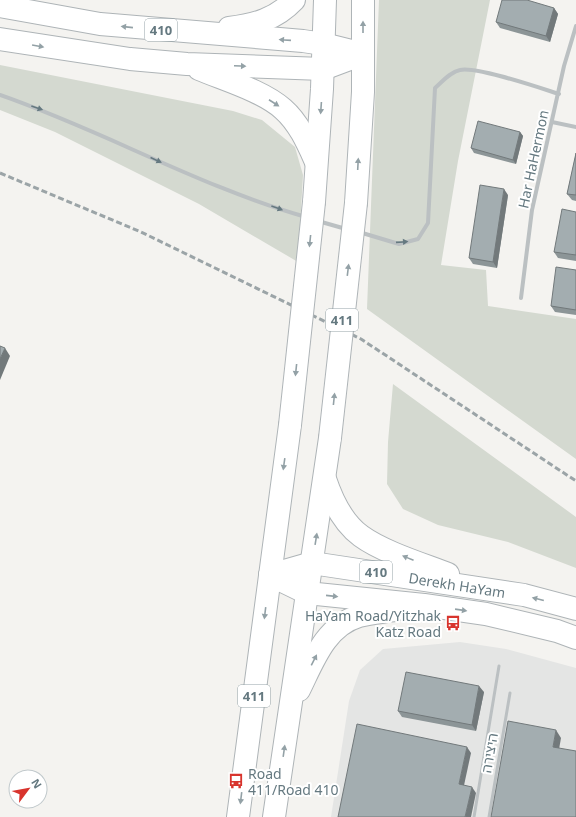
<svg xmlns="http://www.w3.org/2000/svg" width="576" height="817" viewBox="0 0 576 817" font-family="'Noto Sans','Noto Sans Hebrew',sans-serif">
<rect width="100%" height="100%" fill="#f4f3f0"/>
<polygon fill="#e4e5e4" points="460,642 506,649 576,668 576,817 331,817 349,701 360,670 383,649"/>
<g fill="#d4d9d0">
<polygon points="379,0 490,0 458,161 441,265 486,270 488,306 576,319 576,459 367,309"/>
<polygon points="0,65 233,111 262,120 295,147 303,175 298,262 199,204 55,132 0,110"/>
<polygon points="393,384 576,517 576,568 508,542 438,525 403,509 387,484 388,442"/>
</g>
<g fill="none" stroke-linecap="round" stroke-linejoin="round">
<defs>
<g id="primary">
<polyline points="0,6 100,24 303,41 323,44 363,54"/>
<path d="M 229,28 C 255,25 276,19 294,0"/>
<polyline points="0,39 130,59 187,64 323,69 363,54"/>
<path d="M 199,69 C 225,80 263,91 283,109 C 299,123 308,144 316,162"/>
<polyline points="314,202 322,89 325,0"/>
<polyline points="356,203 363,92 363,0"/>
<path d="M 325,479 C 332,500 343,523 361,536 C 383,552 422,564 448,574"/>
<polyline points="270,575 307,593 424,605 486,614 557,631 576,638"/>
<polyline points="270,575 312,563 524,595 576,609"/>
<path d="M 299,690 C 313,662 325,626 359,616 C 370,613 383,612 395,610"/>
<polyline points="238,817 290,425"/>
<polyline points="274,817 330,438"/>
</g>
</defs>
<use href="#primary" stroke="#aeb4b7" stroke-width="24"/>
<g stroke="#bbc0c2" stroke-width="3">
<polyline points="474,817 499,666"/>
<polyline points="489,817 510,693"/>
</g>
<g stroke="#bbc0c2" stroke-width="4">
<path d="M 0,95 C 104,131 200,187 306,217"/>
<polyline points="552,122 576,127"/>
<polyline points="318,221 346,229"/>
<path d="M 359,232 L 399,244 L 418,239 L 428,223 L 435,88 C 442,82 450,72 460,70 C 476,66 540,88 559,94"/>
<polyline points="521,298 532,210 564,66 576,26"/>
</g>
<use href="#primary" stroke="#fff" stroke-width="22"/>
<polyline stroke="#9ba4a7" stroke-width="3" stroke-dasharray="6 3" stroke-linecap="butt" points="0,173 141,232 361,339 576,481"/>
<defs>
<g id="primary-bridge">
<polyline points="290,425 314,202"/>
<polyline points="330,438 356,203"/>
</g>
</defs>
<use href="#primary-bridge" stroke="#aeb4b7" stroke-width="24" stroke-linecap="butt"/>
<use href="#primary-bridge" stroke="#fff" stroke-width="22"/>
</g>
<g fill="#8c9597">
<polygon points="554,8 558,14 550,42 500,28 496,22"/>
<polygon points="520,132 523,136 516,164 474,153 471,148"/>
<polygon points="576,153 576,201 572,200 567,194"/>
<polygon points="508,195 497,268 473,264 469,258"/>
<polygon points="576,212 576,261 558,258 554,252"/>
<polygon points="576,270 576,315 555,312 551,306"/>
<polygon points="484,692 476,731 402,717 398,711"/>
</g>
<g fill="#72797b">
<polygon points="554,8 558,14 550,42 546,36"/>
<polygon points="520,132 523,136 516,164 513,160"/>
<polygon points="504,189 508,195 497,268 493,262"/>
<polygon points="5,348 10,356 0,380 0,359"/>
<polygon points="479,686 484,692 476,731 472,725"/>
<polygon points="556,730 561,738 558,755 553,747"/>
<polygon points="467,747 471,753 463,790 459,784"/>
<polygon points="472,787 476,793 471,817 465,817"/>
</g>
<g fill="#a3adb0" stroke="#72797b">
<polygon points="502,0 527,0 554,8 546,36 496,22"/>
<polygon points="478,121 520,132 513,160 471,148"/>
<polygon points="576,153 576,195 567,194"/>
<polygon points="480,185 504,189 493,262 469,258"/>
<polygon points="562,209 576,212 576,255 554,252"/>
<polygon points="556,267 576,270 576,310 551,306"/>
<polygon points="0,346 5,348 0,359"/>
<polygon points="406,672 479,686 472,725 398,711"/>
<polygon points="508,721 556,730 553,747 576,751 576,817 491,817"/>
<polygon points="357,724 467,747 459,784 472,787 465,817 338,817"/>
</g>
<defs><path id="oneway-solid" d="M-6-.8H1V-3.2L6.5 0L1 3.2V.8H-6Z"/></defs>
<g fill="#93a1a6">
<use href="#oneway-solid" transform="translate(127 27) rotate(-174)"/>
<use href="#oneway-solid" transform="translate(363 27) rotate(-90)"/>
<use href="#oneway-solid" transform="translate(285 40) rotate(-176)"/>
<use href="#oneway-solid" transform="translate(38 46) rotate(10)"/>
<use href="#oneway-solid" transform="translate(240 66) rotate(2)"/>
<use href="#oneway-solid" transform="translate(274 103) rotate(33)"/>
<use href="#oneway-solid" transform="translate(321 108) rotate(94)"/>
<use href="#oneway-solid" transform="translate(358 164) rotate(-87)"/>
<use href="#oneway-solid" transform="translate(310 241) rotate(96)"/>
<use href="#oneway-solid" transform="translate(348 270) rotate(-83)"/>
<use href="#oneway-solid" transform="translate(296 370) rotate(96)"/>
<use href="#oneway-solid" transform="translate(334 399) rotate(-84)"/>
<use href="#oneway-solid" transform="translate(284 464) rotate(98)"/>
<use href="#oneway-solid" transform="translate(316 539) rotate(-81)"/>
<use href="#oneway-solid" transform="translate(408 558) rotate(-158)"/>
<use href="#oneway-solid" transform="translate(332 596) rotate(6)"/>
<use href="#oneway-solid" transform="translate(538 599) rotate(-166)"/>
<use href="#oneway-solid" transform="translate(461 610) rotate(8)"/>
<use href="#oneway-solid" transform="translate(265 613) rotate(97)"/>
<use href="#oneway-solid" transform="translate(314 660) rotate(-63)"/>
<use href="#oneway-solid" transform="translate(284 751) rotate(-82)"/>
<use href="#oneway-solid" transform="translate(241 798) rotate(97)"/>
</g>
<g fill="#657980">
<use href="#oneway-solid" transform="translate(37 108) rotate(19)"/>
<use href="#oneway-solid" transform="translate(156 160) rotate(24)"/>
<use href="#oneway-solid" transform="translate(277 208) rotate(20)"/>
<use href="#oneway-solid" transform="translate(402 242) rotate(-4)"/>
</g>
<defs>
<symbol id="bus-bare" viewBox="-9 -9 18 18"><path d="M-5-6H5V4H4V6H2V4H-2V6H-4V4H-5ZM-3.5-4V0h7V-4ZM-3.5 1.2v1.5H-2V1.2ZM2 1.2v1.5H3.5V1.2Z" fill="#d8342d" stroke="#fff" stroke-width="2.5" paint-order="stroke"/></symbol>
</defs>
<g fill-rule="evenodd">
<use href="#bus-bare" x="442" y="612" width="22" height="22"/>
<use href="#bus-bare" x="225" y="770" width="22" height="22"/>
</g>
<g text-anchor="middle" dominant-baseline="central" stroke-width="4" stroke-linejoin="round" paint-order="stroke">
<g fill="#fff" stroke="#93a1a6" stroke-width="1">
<rect x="145" y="19" width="32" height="22" rx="3"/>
<rect x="326" y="309" width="32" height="22" rx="3"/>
<rect x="360" y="561" width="32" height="22" rx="3"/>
<rect x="238" y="685" width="32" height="22" rx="3"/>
</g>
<g font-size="13" font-weight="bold" fill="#657980">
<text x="161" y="30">410</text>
<text x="342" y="320">411</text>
<text x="376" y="572">410</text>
<text x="254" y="696">411</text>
</g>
<g font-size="14" fill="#657980" stroke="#fff">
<text transform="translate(533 159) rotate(-78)">Har HaHermon</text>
<text transform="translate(457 585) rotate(9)">Derekh HaYam</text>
<text transform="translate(489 753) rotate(-80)">היצירה</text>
</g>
<g font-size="14" fill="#657980" stroke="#fff" text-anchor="end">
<text x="441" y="615">HaYam Road/Yitzhak<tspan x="441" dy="16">Katz Road</tspan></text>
<text x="248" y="773" text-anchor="start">Road<tspan x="248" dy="16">411/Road 410</tspan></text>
</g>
</g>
<g transform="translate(28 789) rotate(58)"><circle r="19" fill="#ffffff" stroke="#c1c9cc"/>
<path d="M0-3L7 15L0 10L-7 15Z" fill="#d8342d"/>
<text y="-6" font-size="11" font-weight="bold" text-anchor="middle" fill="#657980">N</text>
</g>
</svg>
